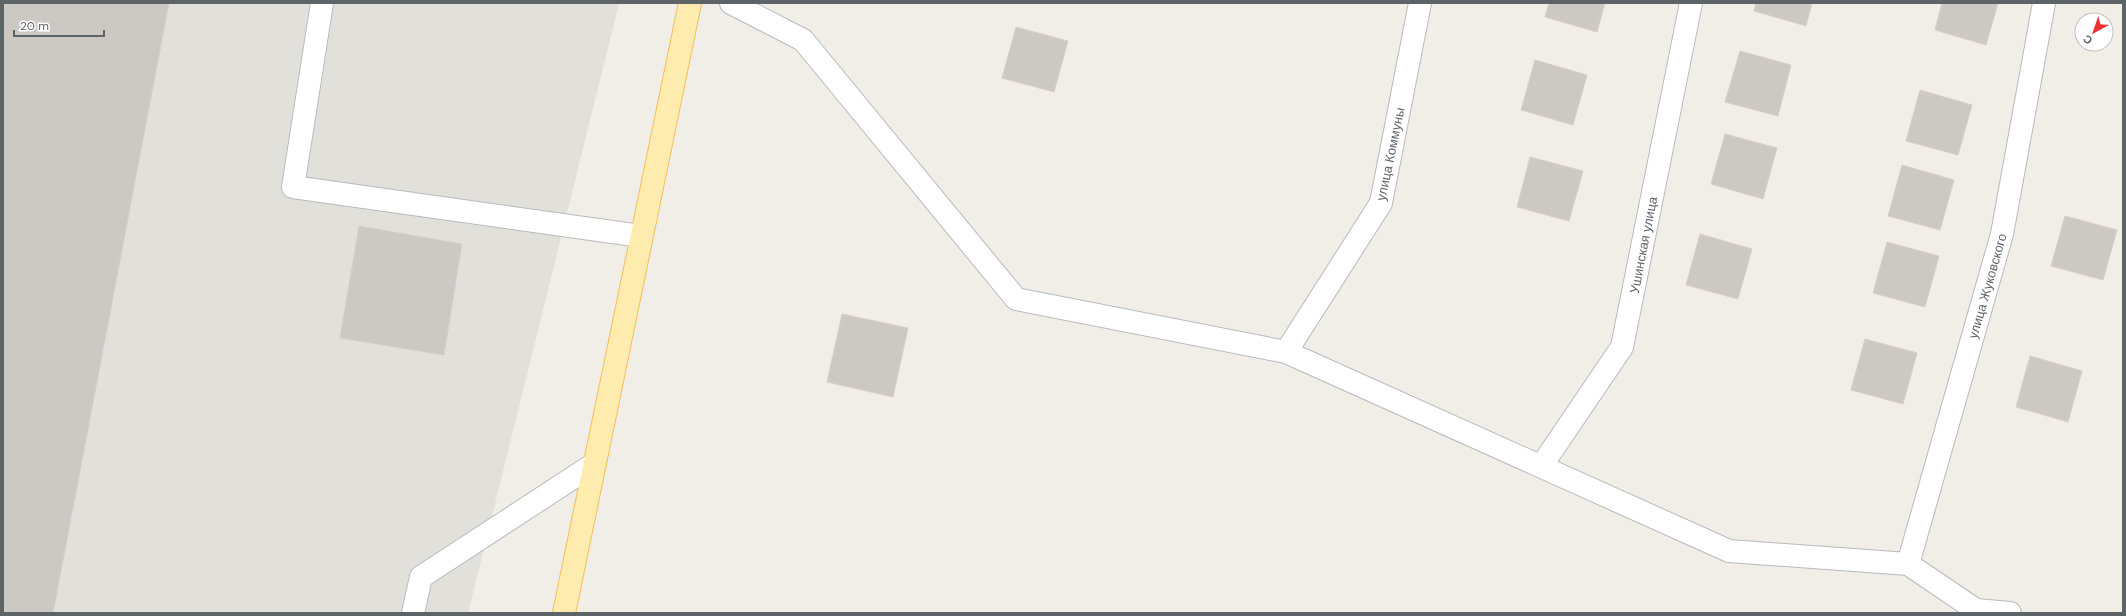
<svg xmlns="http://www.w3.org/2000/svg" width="2126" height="616" viewBox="0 0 2126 616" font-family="'DM Sans',sans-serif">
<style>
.industrial{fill:#e2e0db}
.building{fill:#ccc9c4;stroke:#d6d0c5}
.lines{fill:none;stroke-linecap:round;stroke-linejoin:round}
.minor-casing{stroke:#b7babe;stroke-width:24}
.major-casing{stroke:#f5bf5c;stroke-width:24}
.minor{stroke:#fff;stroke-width:22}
.major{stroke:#ffecae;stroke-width:22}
.labels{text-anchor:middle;stroke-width:3;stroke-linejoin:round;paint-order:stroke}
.street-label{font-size:13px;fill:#5e6368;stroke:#fff}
</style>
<rect width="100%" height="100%" fill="#f1eee7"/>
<polygon class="industrial" points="3,3 619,3 468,613 3,613"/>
<g class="building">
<polygon points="3,3 169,3 53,613 3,613"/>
<polygon points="1549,3 1605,3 1597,32 1545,17"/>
<polygon points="1756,3 1812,3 1806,26 1754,11"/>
<polygon points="1942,3 1998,3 1986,45 1935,30"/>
<polygon points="1016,27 1068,41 1054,92 1002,78"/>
<polygon points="1740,51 1791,65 1778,116 1725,102"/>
<polygon points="1535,60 1587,75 1573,125 1521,110"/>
<polygon points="1920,90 1972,105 1958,155 1906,141"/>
<polygon points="1725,134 1777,148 1763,199 1711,184"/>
<polygon points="1530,157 1583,171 1569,221 1517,207"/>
<polygon points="1902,165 1954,180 1940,230 1888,216"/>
<polygon points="2065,216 2117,230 2103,280 2051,266"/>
<polygon points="359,226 462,244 444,355 340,338"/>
<polygon points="1700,234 1752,249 1738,299 1686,285"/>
<polygon points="1887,242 1939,256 1925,307 1873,293"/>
<polygon points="842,314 908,328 893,397 827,382"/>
<polygon points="1865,339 1917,353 1903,404 1851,390"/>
<polygon points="2030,356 2082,371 2068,422 2016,407"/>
</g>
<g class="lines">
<g class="minor-casing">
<g id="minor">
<polyline points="322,3 293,187 641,236"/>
<polyline points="731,3 803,40 1016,299 1286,352 1729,551 1908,564 1976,610 2010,613"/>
<polyline points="1286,352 1381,203 1420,3"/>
<polyline points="1542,465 1622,347 1691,3"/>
<polyline points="1908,564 2002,234 2044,3"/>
<polyline points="413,613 421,577 594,464"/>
</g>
</g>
<g class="major-casing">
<polyline id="major" points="564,613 690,3"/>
</g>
<use href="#minor" class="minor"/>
<use href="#major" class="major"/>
</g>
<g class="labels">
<g class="street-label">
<text transform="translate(1390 154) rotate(-78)" y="5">улица Коммуны</text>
<text transform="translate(1643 245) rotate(-79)" y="5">Ушинская улица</text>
<text transform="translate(1987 286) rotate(-74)" y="5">улица Жуковского</text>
</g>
</g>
<rect width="2126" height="616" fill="none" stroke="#5e6368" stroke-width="8"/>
<g transform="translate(2094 32) rotate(220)"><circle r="19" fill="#ffffff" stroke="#bfc1c3"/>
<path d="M0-3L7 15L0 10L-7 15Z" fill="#ee3130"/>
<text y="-6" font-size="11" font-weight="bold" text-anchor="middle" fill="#5e6368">С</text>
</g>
<path d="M14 30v6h90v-6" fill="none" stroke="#5e6368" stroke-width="2"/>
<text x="20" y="30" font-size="12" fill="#5e6368" stroke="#ffffff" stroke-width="3" paint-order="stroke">20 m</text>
</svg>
